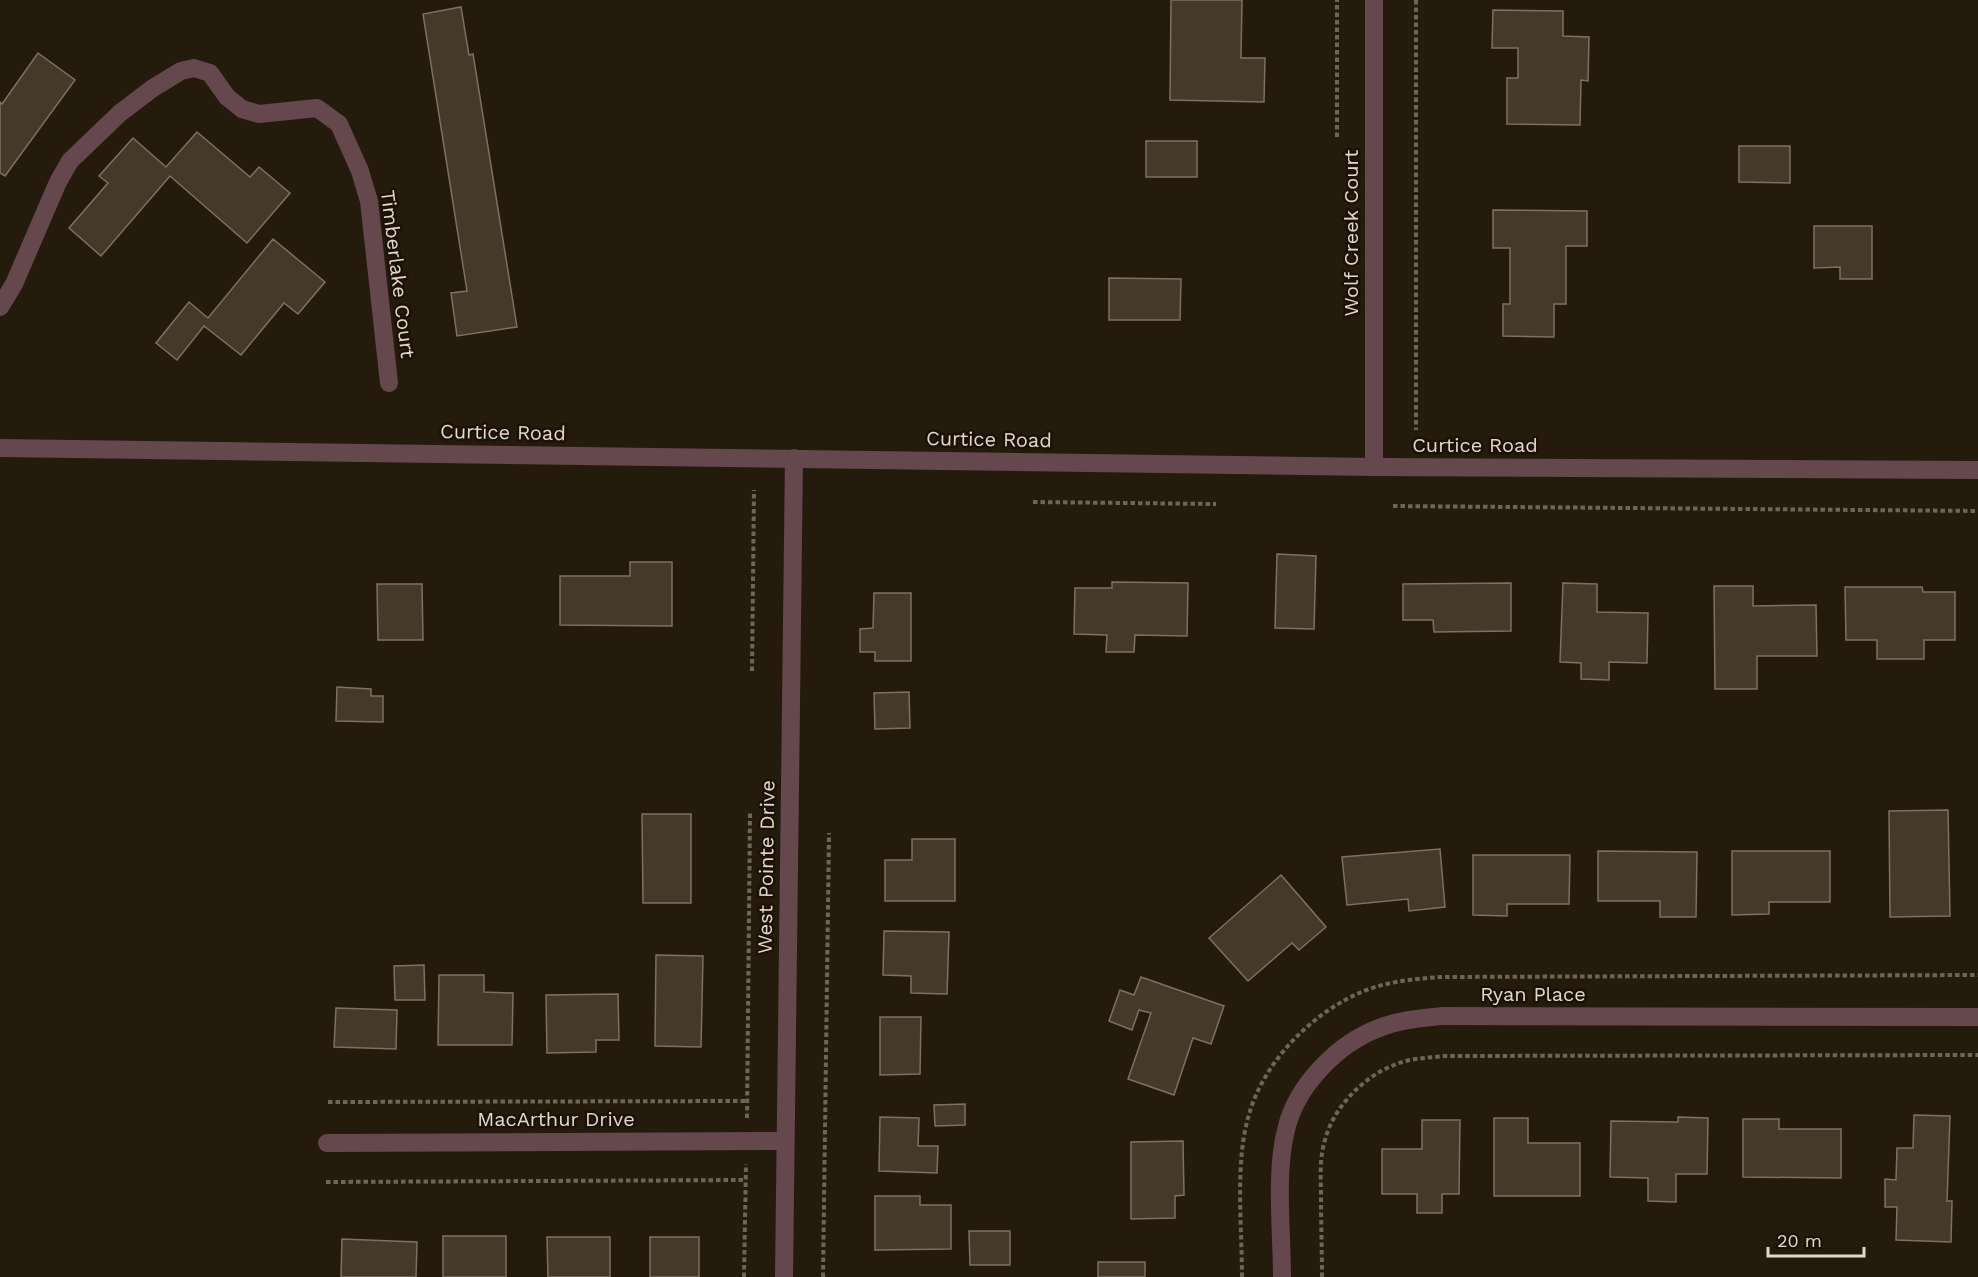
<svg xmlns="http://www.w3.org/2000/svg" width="1978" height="1277" viewBox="0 0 1978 1277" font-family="'Work Sans',sans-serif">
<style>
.building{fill:#453929;stroke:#7f7161;stroke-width:1.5}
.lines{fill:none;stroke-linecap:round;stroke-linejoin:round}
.path{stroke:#6e6558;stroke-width:4;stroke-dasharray:4.5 3;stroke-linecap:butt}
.minor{stroke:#65484d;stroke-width:18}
.labels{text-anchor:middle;stroke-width:5;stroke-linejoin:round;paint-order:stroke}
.street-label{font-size:20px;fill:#e0d9d0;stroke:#1c1104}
</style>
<rect width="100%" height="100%" fill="#251b0c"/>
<g class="building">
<polygon points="1171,0 1242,0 1241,58 1265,58 1264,102 1170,100"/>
<polygon points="461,7 469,55 473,54 517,327 457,336 451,293 467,291 423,14"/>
<polygon points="1493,10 1563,11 1563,36 1589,37 1588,81 1581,80 1580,125 1507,124 1507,78 1518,78 1518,48 1492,48"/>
<polygon points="38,53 75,80 5,176 0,173 0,102 2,104"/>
<polygon points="197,132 250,177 259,167 290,193 247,243 170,176 101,256 69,228 108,183 99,176 133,138 166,167"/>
<rect x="1146" y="141" width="51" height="36"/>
<polygon points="1739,146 1790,146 1790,183 1739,182"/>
<polygon points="1493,210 1587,211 1587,246 1566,246 1566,304 1554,304 1554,337 1503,336 1503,304 1510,304 1510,248 1493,248"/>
<polygon points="1814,226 1872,226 1872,279 1840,279 1840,267 1814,268"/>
<polygon points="273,239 325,282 298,314 284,303 241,355 204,326 177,360 156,343 189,302 208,318"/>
<polygon points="1109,278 1181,279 1180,320 1109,320"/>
<polygon points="1277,554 1316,556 1314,629 1275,628"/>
<polygon points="630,562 672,562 672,626 560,625 560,576 630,576"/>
<polygon points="1112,582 1188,583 1187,636 1135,635 1134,652 1106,652 1107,635 1074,634 1075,588 1112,588"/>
<polygon points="1511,583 1511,631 1434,632 1433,620 1403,620 1403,584"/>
<polygon points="1563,583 1597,584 1597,612 1648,613 1647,663 1609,662 1609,680 1581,679 1581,663 1560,662"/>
<polygon points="377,584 422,584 423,640 378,640"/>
<polygon points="1714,586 1753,586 1753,606 1816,605 1817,656 1757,656 1757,689 1715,689"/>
<polygon points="1845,587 1922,587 1923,592 1955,592 1955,640 1924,640 1924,659 1877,659 1877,640 1846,640"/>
<polygon points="874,593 911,593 911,661 875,661 875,652 860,652 860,629 873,628"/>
<polygon points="337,687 371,689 371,696 383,696 383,722 336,721"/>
<polygon points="909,692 910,728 875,729 874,693"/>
<polygon points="1948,810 1950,916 1890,917 1889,811"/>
<polygon points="642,814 691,814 691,903 643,903"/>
<polygon points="912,839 955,839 955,901 885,901 885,860 912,860"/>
<polygon points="1440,849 1445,907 1409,911 1408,899 1347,905 1342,857"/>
<polygon points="1598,851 1697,852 1696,917 1660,917 1660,901 1598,901"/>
<polygon points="1732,851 1830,851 1830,902 1769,902 1769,914 1732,915"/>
<polygon points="1473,855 1570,855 1569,904 1507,904 1507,916 1473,915"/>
<polygon points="1281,875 1326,927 1299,950 1292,943 1248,981 1209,938"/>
<polygon points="884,931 949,932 947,994 911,993 911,976 883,975"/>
<polygon points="656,955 703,956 701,1047 655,1046"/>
<polygon points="424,965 425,1000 395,1000 394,966"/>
<polygon points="439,975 484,975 484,992 513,993 512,1045 438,1045"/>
<polygon points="1141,977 1224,1006 1211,1044 1193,1038 1174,1095 1128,1079 1151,1013 1139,1010 1132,1030 1109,1021 1120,990 1134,995"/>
<polygon points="618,994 619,1040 596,1040 596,1052 547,1053 546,995"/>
<polygon points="336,1008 397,1010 396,1049 334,1047"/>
<polygon points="880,1017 921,1017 920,1074 880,1075"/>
<polygon points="965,1104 965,1125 935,1126 934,1105"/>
<polygon points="1914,1115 1950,1116 1947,1201 1952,1201 1951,1242 1896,1240 1897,1207 1885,1207 1885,1179 1896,1180 1897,1148 1913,1148"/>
<polygon points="880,1117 919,1118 918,1146 938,1146 937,1173 879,1171"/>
<polygon points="1678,1117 1708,1118 1707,1174 1676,1174 1676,1202 1648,1201 1648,1178 1610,1177 1611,1121 1678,1122"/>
<polygon points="1494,1118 1528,1118 1528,1143 1580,1143 1580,1196 1494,1196"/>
<polygon points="1743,1119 1779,1119 1779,1129 1841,1129 1841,1178 1743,1177"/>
<polygon points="1422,1120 1460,1120 1459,1194 1442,1194 1442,1213 1417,1213 1417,1194 1382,1194 1382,1149 1422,1149"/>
<polygon points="1183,1141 1184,1195 1175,1196 1175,1218 1131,1219 1131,1142"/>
<polygon points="875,1196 920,1196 920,1205 951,1205 951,1249 875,1250"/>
<polygon points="969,1231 1010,1231 1010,1265 970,1265"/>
<rect x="443" y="1236" width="63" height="41"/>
<polygon points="547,1237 610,1237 610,1277 548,1277"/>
<rect x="650" y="1237" width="49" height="40"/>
<polygon points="342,1239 417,1242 416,1277 341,1277"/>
<rect x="1098" y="1262" width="47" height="15"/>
</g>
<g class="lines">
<g class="path">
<polyline points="1416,0 1416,430"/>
<polyline points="1337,137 1337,0"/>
<polyline points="1033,502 1216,504"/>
<polyline points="1393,506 1978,511"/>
<polyline points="752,671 754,490"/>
<polyline points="328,1102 747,1101"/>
<polyline points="747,1118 750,813"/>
<polyline points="326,1182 746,1180"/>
<polyline points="744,1277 746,1164"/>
<polyline points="823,1277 829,833"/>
<path d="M1242 1277C1242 1228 1235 1164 1248 1118 1262 1063 1312 1012 1364 991 1389 981 1415 979 1440 977L1978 975"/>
<path d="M1322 1277C1322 1251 1321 1225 1321 1199 1321 1179 1319 1159 1325 1140 1333 1108 1363 1077 1394 1065 1410 1058 1427 1058 1444 1056L1978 1055"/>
</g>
<g class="minor">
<polyline points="0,307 14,284 58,182 70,161 120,113 153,88 181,71 194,68 210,73 227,97 242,109 259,114 317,108 339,124 360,171 369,201 389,383"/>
<polyline points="0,448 1374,467 1978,470"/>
<polyline points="1374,467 1374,0"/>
<polyline points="327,1143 785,1141"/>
<polyline points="784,1277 794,458"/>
<path d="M1282 1277C1282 1233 1275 1172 1286 1130 1296 1086 1337 1044 1379 1028 1399 1020 1421 1018 1442 1016L1978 1017"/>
</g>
</g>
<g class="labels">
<g class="street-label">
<text transform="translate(1351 233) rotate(-90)" y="7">Wolf Creek Court</text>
<text transform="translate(398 274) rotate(83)" y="7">Timberlake Court</text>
<text transform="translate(503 432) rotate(1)" y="7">Curtice Road</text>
<text transform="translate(989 439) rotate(1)" y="7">Curtice Road</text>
<text x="1475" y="452">Curtice Road</text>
<text transform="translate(766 867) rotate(-89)" y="7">West Pointe Drive</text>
<text x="1533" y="1001">Ryan Place</text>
<text x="556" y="1126">MacArthur Drive</text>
</g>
</g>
<path d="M1768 1247v9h96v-9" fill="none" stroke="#e0d9d0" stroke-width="3"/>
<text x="1777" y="1247" font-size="18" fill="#e0d9d0" stroke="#1c1104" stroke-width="4.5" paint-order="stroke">20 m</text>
</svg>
